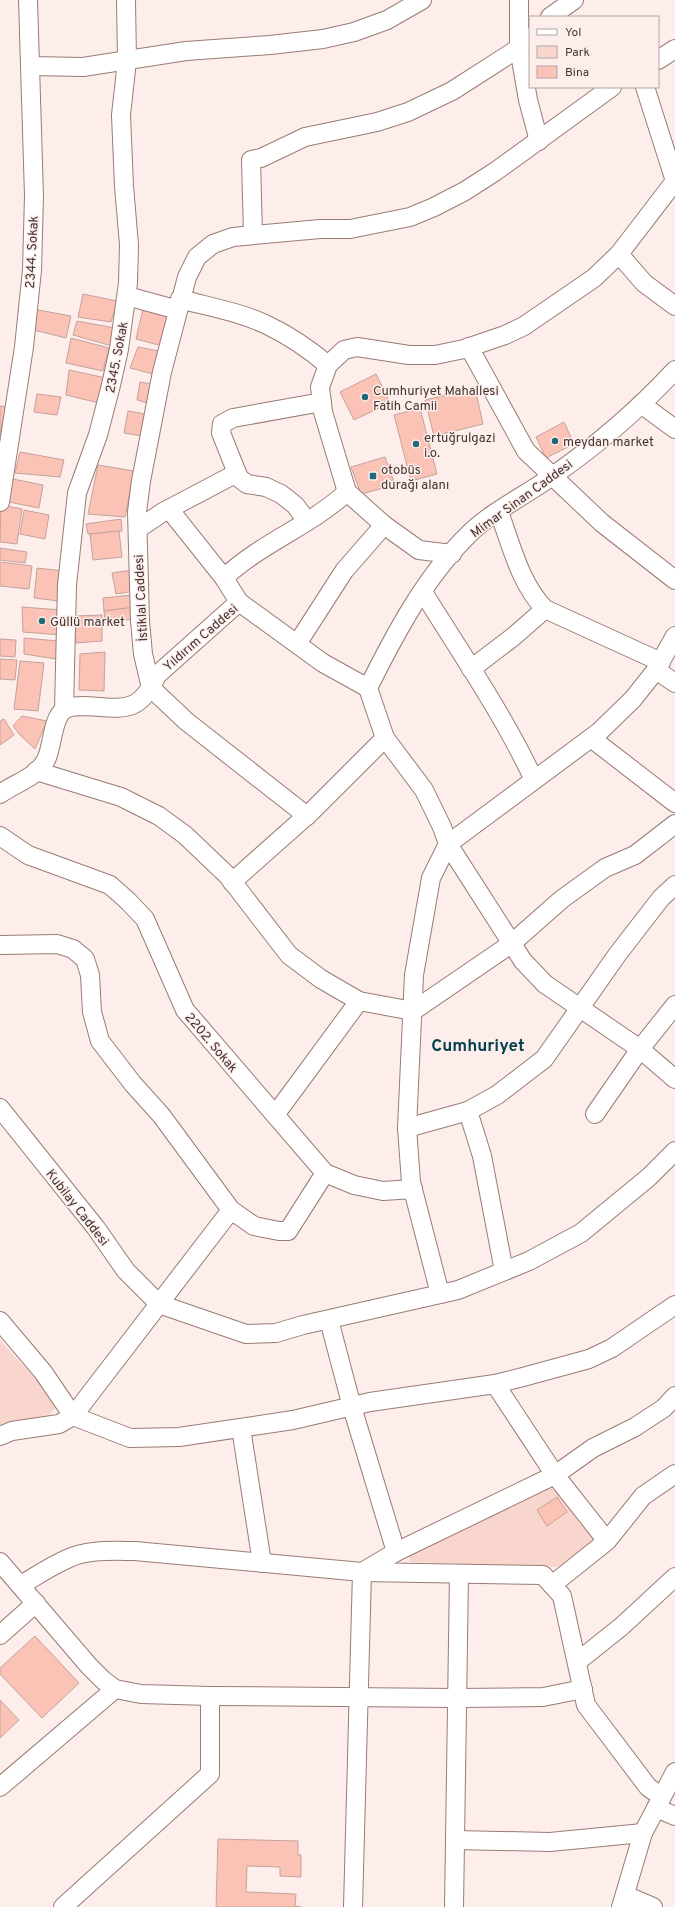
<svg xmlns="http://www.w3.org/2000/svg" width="675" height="1907" viewBox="0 0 675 1907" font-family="Overpass,sans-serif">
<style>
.green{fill:#f8d6ce}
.building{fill:#fbc2b6;stroke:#c4a29b}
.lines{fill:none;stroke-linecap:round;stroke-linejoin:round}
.minor-casing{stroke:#9a7b74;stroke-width:20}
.minor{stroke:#fff;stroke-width:18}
.poi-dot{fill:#206876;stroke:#fdeeeb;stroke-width:1.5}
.labels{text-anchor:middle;stroke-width:3;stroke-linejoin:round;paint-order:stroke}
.street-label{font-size:13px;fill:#423431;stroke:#fdeeeb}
.poi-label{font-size:13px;fill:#423431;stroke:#fdeeeb;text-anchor:start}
.district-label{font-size:17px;font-weight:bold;fill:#04434e;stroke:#fdeeeb}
</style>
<rect width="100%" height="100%" fill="#fdeeeb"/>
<g class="green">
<polygon points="0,1340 40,1384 56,1407 47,1417 0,1426"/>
<polygon points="547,1488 561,1492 595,1536 594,1542 558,1567 409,1562 409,1551"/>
</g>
<g class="building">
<polygon points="83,294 117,301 111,322 78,317"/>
<polygon points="33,309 71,316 66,338 30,329"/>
<polygon points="143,309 171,316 162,346 136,339"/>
<polygon points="77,321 115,328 112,346 73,335"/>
<polygon points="71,338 109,348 103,371 66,363"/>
<polygon points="138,347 159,351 153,374 130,368"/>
<polygon points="69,370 106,378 99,403 66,395"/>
<polygon points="376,374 390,403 354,420 340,392"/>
<polygon points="140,382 153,384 148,403 137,400"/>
<polygon points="475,388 483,424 434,436 425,400"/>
<polygon points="37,394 61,397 57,415 34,412"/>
<polygon points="0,406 6,407 0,435"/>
<polygon points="420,408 437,474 411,481 394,415"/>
<polygon points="128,411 146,414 142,436 124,433"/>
<polygon points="564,422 574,444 546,458 536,437"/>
<polygon points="20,452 64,460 60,477 15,473"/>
<polygon points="385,457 395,485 361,494 351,467"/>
<polygon points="98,465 134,471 125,517 88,514"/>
<polygon points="8,478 43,485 39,508 4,501"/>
<polygon points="1,505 22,509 17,544 0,542"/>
<polygon points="24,510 49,515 45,539 20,534"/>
<polygon points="121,519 122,531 88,534 86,524"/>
<polygon points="119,531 122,557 93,560 90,534"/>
<polygon points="0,548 27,552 25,563 0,560"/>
<polygon points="0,562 32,566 29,589 0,586"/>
<polygon points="37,568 63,571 59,601 34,598"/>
<polygon points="132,570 135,591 116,594 112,573"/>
<polygon points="132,595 133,608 104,611 103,598"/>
<polygon points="22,607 62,610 61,635 23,632"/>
<polygon points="135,607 135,619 105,622 104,611"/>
<polygon points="102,615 102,641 76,643 74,616"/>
<polygon points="24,638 58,641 56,659 24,654"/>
<polygon points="0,639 16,640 15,657 0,656"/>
<polygon points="105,652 104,691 79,690 80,654"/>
<polygon points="0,659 17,660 15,680 0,679"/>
<polygon points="20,661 44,663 38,711 14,709"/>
<polygon points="22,716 47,721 35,749 20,735 13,726"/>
<polygon points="4,719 14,735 0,745 0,721"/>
<polygon points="557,1497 567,1512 547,1526 537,1510"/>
<polygon points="35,1636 79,1683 42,1718 0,1674 0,1668"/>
<polygon points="0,1700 19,1720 0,1738"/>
<polygon points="218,1839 298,1841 298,1855 301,1855 301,1877 280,1876 280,1867 247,1866 246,1892 296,1894 295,1906 301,1907 216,1907"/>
</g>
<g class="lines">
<g class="minor-casing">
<g id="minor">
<polyline points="519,0 519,48 528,100 539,141"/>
<polyline points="550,17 574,0"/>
<polyline points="658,60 675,49"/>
<polyline points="31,66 83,67 186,51 270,45 323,39 354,32 387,20 422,0"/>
<polyline points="645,87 675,181"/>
<polyline points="253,235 251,160 261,158 305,137 377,122 408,112 452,91 519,48 530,37"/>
<polyline points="619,254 644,283 675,306"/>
<polyline points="127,296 178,310"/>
<path d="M180 299C209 307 241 312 269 326 290 336 310 350 328 365"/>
<polyline points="469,347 526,451 602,523 675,580"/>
<polyline points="641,404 675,429"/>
<polyline points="0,502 24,347 32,270 34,196 28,0"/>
<polyline points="169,509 224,578 239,602 323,663 368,688"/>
<path d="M499 512C511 544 520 584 545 609L661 662"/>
<polyline points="307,521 295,505 281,494 266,487 247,484 239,478 221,433 222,424 233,418 322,402"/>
<polyline points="138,529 163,512 237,473"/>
<polyline points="452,554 419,550 384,525 347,492 323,412 320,387 328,365 344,350 357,347 409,355 435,355 464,349 505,335 524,326 594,278 619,254 675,181"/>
<path d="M224 578C261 543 310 526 347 492"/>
<path d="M423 592C461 653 503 714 534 780"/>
<polyline points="297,644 344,571 384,525"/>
<polyline points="471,669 513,637 545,609"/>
<polyline points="656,670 675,683"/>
<polyline points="368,688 385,738 424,790 442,827 448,844 523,961 545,984 640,1049 675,1079"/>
<path d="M368 688C395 634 425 577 469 534 491 512 526 495 551 477 596 446 638 410 675 370"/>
<polyline points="64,709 67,585 77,493 98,435 111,385 119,349 128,283 129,245 124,186 121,115 127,61 126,0"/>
<polyline points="591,738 675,803"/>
<polyline points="36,771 121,797 159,816 185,835 228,876 289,955 321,979 359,1001 413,1011 511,944 562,899 605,868 635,855 675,824"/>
<path d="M0 794C15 783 36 778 46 760 53 746 52 718 64 710 69 706 78 706 85 706 123 708 139 715 157 675L239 602"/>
<polyline points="307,816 186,721 151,688 143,654 140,621 137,512 141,481 162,372 187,277 197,257 213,244 233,237 320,229 350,229 410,217 434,207 465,191 496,171 612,87"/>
<polyline points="0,836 28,855 110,885 128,901 145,919 185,1010 325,1173 354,1185 383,1191 413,1189"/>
<polyline points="232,882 312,811 385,738"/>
<polyline points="0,945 57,944 73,949 85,959 90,975 92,1012 100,1041 133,1084 161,1115 231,1210 254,1226 279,1231 288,1231 325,1173"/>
<polyline points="0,1108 96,1228 126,1271 159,1304 246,1334 276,1333 303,1325 458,1290 529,1261 581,1233 649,1177 675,1151"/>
<polyline points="468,1111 482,1156 504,1271"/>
<polyline points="595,1114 640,1049 675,1005"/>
<polyline points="275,1115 359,1001"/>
<polyline points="407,1128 468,1111 497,1095 544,1059 617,955 661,898 675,885"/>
<polyline points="440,1294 411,1182 407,1128 414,975 431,878 448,844 599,732 633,699 656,670 675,636"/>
<polyline points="329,1320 352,1407 396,1552"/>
<polyline points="0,1321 43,1372 73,1416 130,1438 179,1437 293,1420 370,1402 495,1384 523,1377 589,1359 612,1348 675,1305"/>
<polyline points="495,1384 555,1475 607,1541"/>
<polyline points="241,1428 262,1563"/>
<polyline points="0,1436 12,1431 59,1424 73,1416 231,1210"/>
<polyline points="0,1562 89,1666 103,1680 115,1689 141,1694 210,1696 457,1698 543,1697 583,1689"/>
<polyline points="362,1572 396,1552 555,1475 593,1448 635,1427 664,1408 675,1396"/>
<path d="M21 1585C36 1576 51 1566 67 1559 87 1549 113 1551 135 1551L362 1572 543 1575 562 1596 586 1705 648 1787 662 1797"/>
<polyline points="552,1585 607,1541 643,1496 675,1474"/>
<polyline points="0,1635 36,1603"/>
<polyline points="577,1662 622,1626 675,1577"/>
<polyline points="0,1787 115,1689"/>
<polyline points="656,1808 675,1816"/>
<polyline points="455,1840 550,1842 643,1833"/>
<polyline points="625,1895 653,1907"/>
<polyline points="63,1907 210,1774 210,1696"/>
<polyline points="353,1907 362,1572"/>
<polyline points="454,1907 459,1574"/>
<polyline points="621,1907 643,1833 675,1772"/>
</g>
</g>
<use href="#minor" class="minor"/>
</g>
<g class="poi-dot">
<circle cx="365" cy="397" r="4"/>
<circle cx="555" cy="441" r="4"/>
<circle cx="416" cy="444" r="4"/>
<rect x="369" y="472" width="8" height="8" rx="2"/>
<circle cx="42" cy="621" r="4"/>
</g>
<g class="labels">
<g class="street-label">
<text transform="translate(31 252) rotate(-87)" y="5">2344. Sokak</text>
<text transform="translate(116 357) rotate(-79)" y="5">2345. Sokak</text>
<text transform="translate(521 498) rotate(-36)" y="5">Mimar Sinan Caddesi</text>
<text transform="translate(140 598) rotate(-93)" y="5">İstiklal Caddesi</text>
<text transform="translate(200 637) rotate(-41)" y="5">Yıldırım Caddesi</text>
<text transform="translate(212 1042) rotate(50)" y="5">2202. Sokak</text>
<text transform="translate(78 1207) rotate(52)" y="5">Kubilay Caddesi</text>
</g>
<g class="poi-label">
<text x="373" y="395">Cumhuriyet Mahallesi<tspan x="373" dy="15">Fatih Camii</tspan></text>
<text x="424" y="442">ertuğrulgazi<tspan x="424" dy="15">i.o.</tspan></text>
<text x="563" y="446">meydan market</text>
<text x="381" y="474">otobüs<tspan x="381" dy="15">durağı alanı</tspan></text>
<text x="50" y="626">Güllü market</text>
</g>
<g class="district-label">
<text x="478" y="1051">Cumhuriyet</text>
</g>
</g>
<rect x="529" y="16" width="130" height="72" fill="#fdeeeb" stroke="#b2a4a1"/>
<rect x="537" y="29" width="20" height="6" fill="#ffffff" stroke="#b2a4a1"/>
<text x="565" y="36" font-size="12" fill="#423431">Yol</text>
<rect x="537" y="46" width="20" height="12" fill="#f8d6ce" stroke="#b2a4a1"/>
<text x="565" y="56" font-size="12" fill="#423431">Park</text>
<rect x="537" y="66" width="20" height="12" fill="#fbc2b6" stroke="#b2a4a1"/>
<text x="565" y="76" font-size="12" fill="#423431">Bina</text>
</svg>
